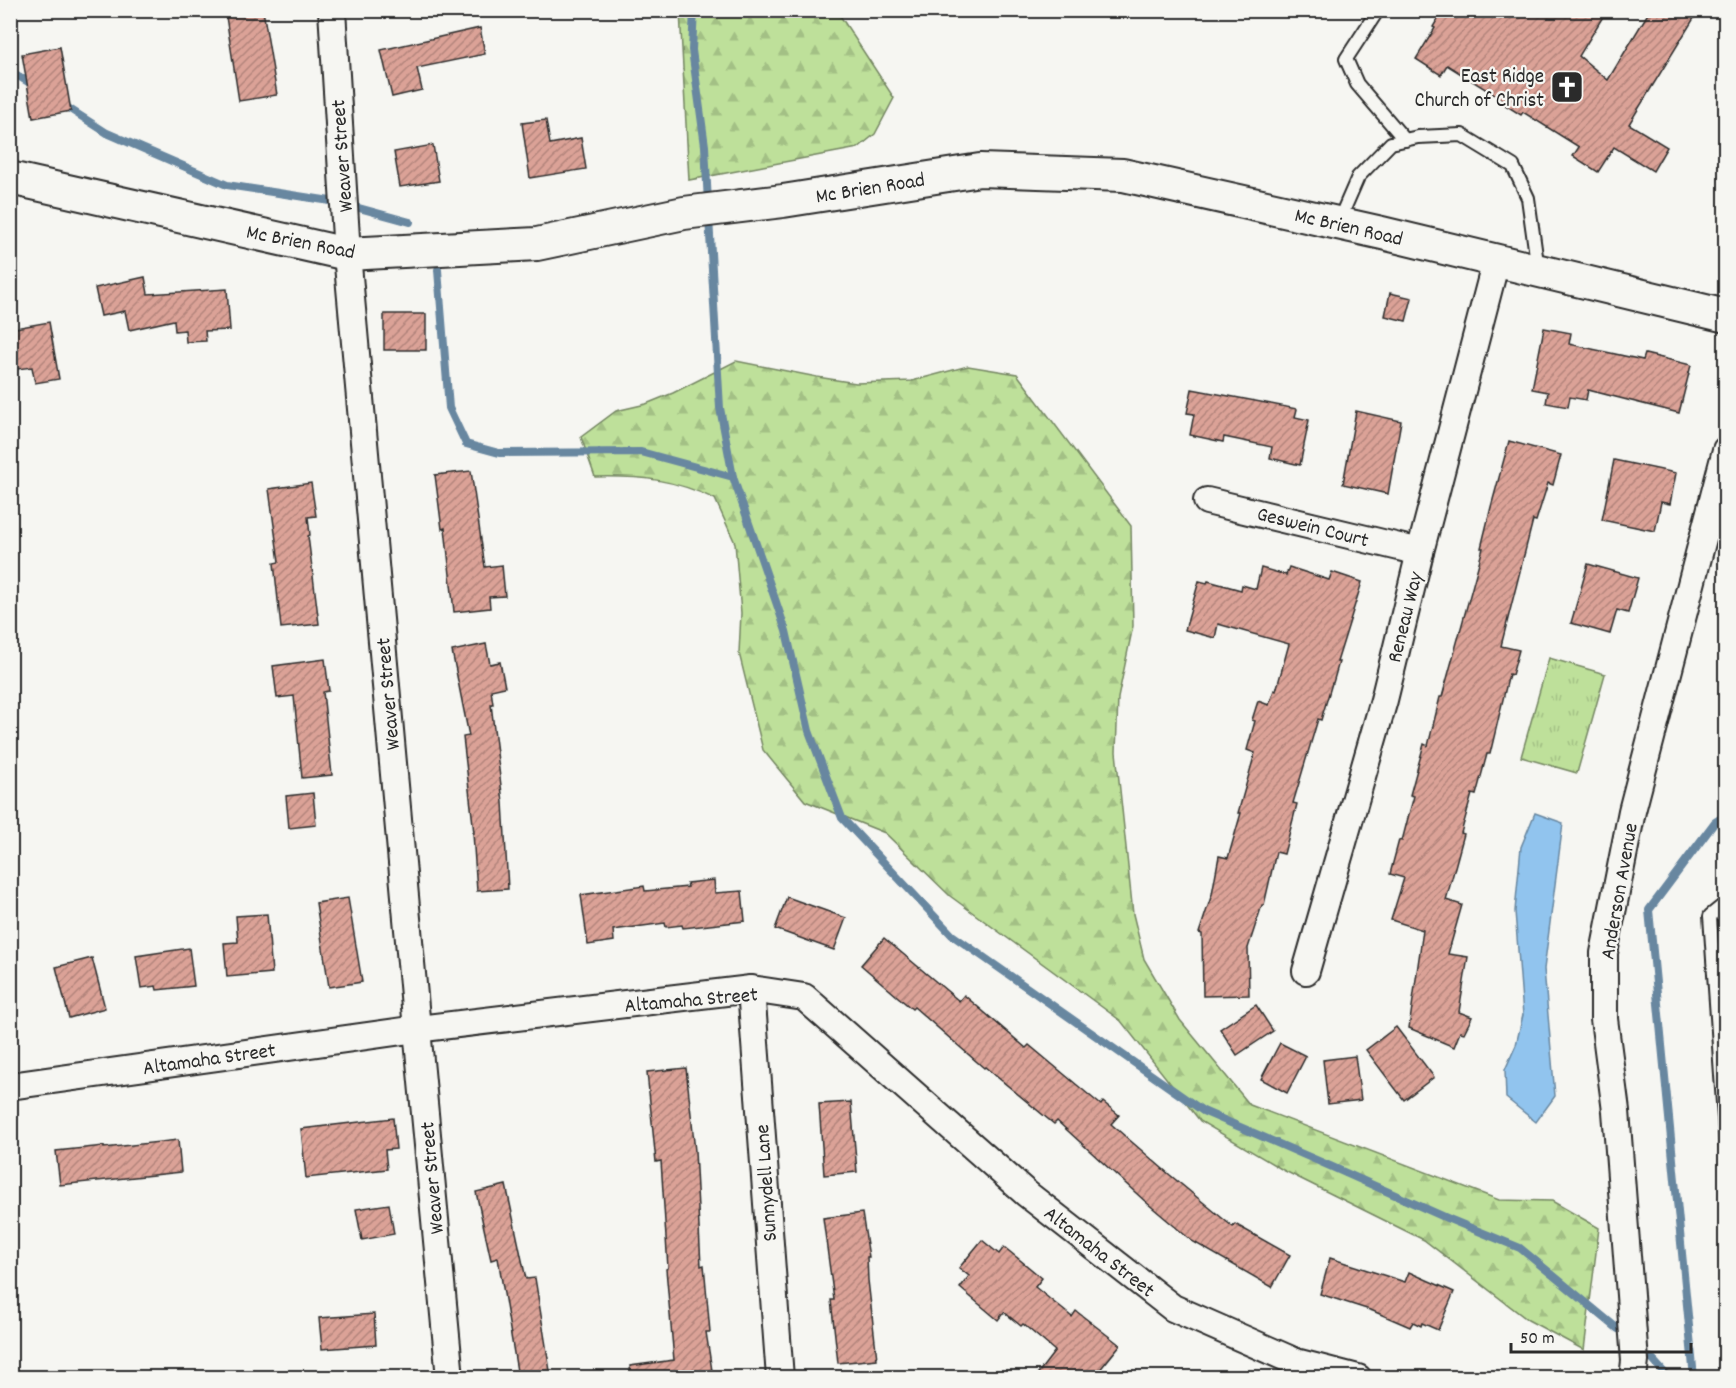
<svg xmlns="http://www.w3.org/2000/svg" width="1736" height="1388" viewBox="0 0 1736 1388" font-family="Dekko,sans-serif">
<style>
.forest{fill:url(#forest-firs);stroke:#748662;stroke-width:1.5}
.park{fill:url(#park-tufts);stroke:#748662;stroke-width:1.5}
.water{fill:#91c4ee;stroke:#6887a0;stroke-width:1.5}
.lines{fill:none;stroke-linecap:round;stroke-linejoin:round}
.stream{stroke:#6887a0;stroke-width:8}
.building{fill:url(#building-hatch);stroke:#2b2b2b;stroke-width:1.5}
.service-casing{stroke:#2b2b2b;stroke-width:16}
.minor-casing{stroke:#2b2b2b;stroke-width:30}
.tertiary-casing{stroke:#2b2b2b;stroke-width:36}
.service{stroke:#f6f6f2;stroke-width:12}
.minor{stroke:#f6f6f2;stroke-width:26}
.tertiary{stroke:#f6f6f2;stroke-width:32}
.labels{text-anchor:middle;stroke-width:4.5;stroke-linejoin:round;paint-order:stroke}
.poi-label{font-size:21px;fill:#2b2b2b;stroke:#f6f6f2;text-anchor:end}
.street-label{font-size:21px;fill:#2b2b2b;stroke:#f6f6f2}
</style>
<defs>
<pattern id="forest-firs" width="22" height="20" patternUnits="userSpaceOnUse" patternTransform="scale(1.5)"><rect width="22" height="20" fill="#bee09a"/><path d="M5 1l3.5 6h-7zM16 11l3.5 6h-7z" fill="#a3c085"/></pattern>
<pattern id="park-tufts" width="24" height="20" patternUnits="userSpaceOnUse" patternTransform="scale(1.5)"><rect width="24" height="20" fill="#bee09a"/><path d="M3 7l-1-3M5 7V3M7 7l1-3M15 17l-1-3M17 17v-4M19 17l1-3" fill="none" stroke="#a3c085"/></pattern>
<pattern id="building-hatch" width="6" height="6" patternUnits="userSpaceOnUse" patternTransform="scale(1.5)"><rect width="6" height="6" fill="#dba297"/><path d="M-1 1l2-2M0 6l6-6M5 7l2-2" fill="none" stroke="#b2847b"/></pattern>
</defs>
<rect width="100%" height="100%" fill="#f6f6f2"/>
<filter id="ink" filterUnits="userSpaceOnUse"><feTurbulence type="fractalNoise" baseFrequency=".0167" numOctaves="2"/><feDisplacementMap in="SourceGraphic" scale="12" xChannelSelector="R" yChannelSelector="G"/><feConvolveMatrix kernelMatrix="1 2 1 2 8 2 1 2 1" color-interpolation-filters="sRGB"/></filter>
<g filter="url(#ink)">
<g class="forest">
<polygon points="680,11 837,11 894,98 875,134 858,148 689,180"/>
<path d="M736 361 817 377 856 383 912 381 968 366 1017 374 1131 526 1133 626 1118 698 1116 752 1133 914 1144 959 1180 1020 1250 1105 1499 1200 1552 1201 1599 1228 1584 1350 1528 1320 1424 1240 1283 1170 1200 1121 1121 1021 950 896 885 833 805 801 763 750 739 653 741 613 735 543 715 499C673 479 642 476 595 477L581 437 616 411 646 404 673 393Z"/>
</g>
<polygon class="park" points="1549,658 1605,674 1577,773 1521,757"/>
<polygon class="water" points="1535,813 1563,823 1544,969 1555,1096 1536,1122 1506,1098 1505,1070 1516,1045 1523,1015 1515,911 1521,847"/>
<g class="lines">
<g class="stream">
<polyline points="694,10 692,50 705,146 708,203"/>
<polyline points="10,71 35,86"/>
<polyline points="62,104 107,133 227,185 337,202 410,222"/>
<polyline points="709,218 720,408 733,477 786,631 809,731 842,818 952,935 1203,1111 1330,1166 1449,1219 1520,1248 1618,1329"/>
<polyline points="438,270 449,408 466,444 499,453 641,452 733,477"/>
<polyline points="1651,1358 1669,1378"/>
<polyline points="1694,1378 1649,910 1715,822 1726,815"/>
</g>
</g>
<g class="building">
<polygon points="225,10 263,10 277,95 239,101"/>
<polygon points="1443,10 1607,10 1579,56 1608,80 1650,10 1699,10 1629,124 1667,147 1653,171 1614,147 1598,172 1573,156 1579,147 1523,112 1521,115 1502,103 1503,100 1447,65 1441,75 1416,59 1435,28 1433,27"/>
<polygon points="480,28 485,54 417,68 422,90 392,97 381,50"/>
<polygon points="60,47 71,111 33,118 22,54"/>
<polygon points="546,120 550,144 581,138 586,169 530,178 522,123"/>
<polygon points="433,145 439,181 400,187 394,152"/>
<polygon points="145,277 148,294 227,289 230,330 205,331 206,341 186,342 185,330 175,331 174,320 129,330 125,311 101,316 95,288"/>
<polygon points="1390,293 1412,298 1406,321 1385,316"/>
<rect x="384" y="314" width="42" height="36"/>
<polygon points="49,322 59,379 35,383 32,367 10,370 10,329"/>
<polygon points="1544,328 1571,333 1569,344 1643,360 1645,354 1691,365 1679,413 1588,390 1586,400 1570,397 1568,407 1546,403 1548,392 1532,389"/>
<polygon points="1192,389 1297,409 1295,417 1309,420 1300,465 1270,458 1272,447 1224,437 1223,442 1190,435 1194,414 1187,413"/>
<polygon points="1356,411 1401,421 1388,494 1343,484"/>
<polygon points="1509,441 1561,455 1553,485 1548,483 1536,521 1533,520 1501,646 1519,650 1512,675 1509,674 1490,754 1487,754 1476,795 1472,794 1461,833 1464,834 1446,900 1462,905 1448,954 1468,957 1459,1012 1472,1017 1464,1033 1460,1032 1454,1047 1409,1028 1423,930 1391,920 1404,878 1390,874 1399,840 1402,841 1409,814 1414,796 1410,795 1424,744 1428,746 1440,697 1442,697 1483,548 1481,548 1491,507"/>
<polygon points="1614,460 1676,473 1670,504 1661,502 1655,531 1602,520"/>
<polygon points="471,471 485,567 502,565 505,596 489,597 490,608 454,612 445,528 442,529 435,475"/>
<polygon points="311,483 316,516 308,517 310,535 308,536 319,624 281,628 274,563 279,562 269,489"/>
<polygon points="1588,564 1638,578 1628,613 1617,610 1610,634 1571,623"/>
<polygon points="1289,567 1329,580 1332,572 1362,582 1337,662 1339,662 1333,683 1332,683 1321,720 1318,719 1293,803 1297,804 1284,854 1276,852 1264,905 1262,905 1248,948 1249,995 1203,996 1202,934 1199,933 1212,894 1219,856 1228,858 1241,813 1238,813 1255,753 1247,750 1255,721 1252,720 1258,701 1269,705 1274,690 1276,691 1289,644 1218,624 1215,638 1185,630 1199,581 1207,583 1208,581 1241,590 1242,585 1256,589 1261,568 1286,575"/>
<polygon points="486,644 490,664 500,662 505,687 491,690 493,704 491,704 503,802 508,889 477,891 473,833 474,833 463,737 469,736 452,651"/>
<polygon points="325,659 329,691 323,692 332,775 302,778 294,696 277,698 273,666"/>
<polygon points="313,793 316,825 289,828 286,796"/>
<polygon points="714,880 715,893 742,891 745,921 683,928 682,925 666,927 665,923 613,930 614,941 588,945 581,895 644,886 645,891 688,887 687,883"/>
<polygon points="787,897 846,918 834,950 775,929"/>
<polygon points="348,898 362,982 329,987 316,903"/>
<polygon points="267,914 272,973 227,977 224,943 238,942 236,916"/>
<polygon points="884,938 959,1001 964,995 1026,1048 1029,1045 1101,1105 1103,1102 1119,1115 1111,1124 1170,1175 1233,1227 1235,1224 1290,1255 1272,1287 1192,1241 1147,1203 1057,1121 1054,1124 985,1067 984,1068 914,1007 912,1009 861,965"/>
<polygon points="189,948 194,986 157,990 156,986 141,988 136,956"/>
<polygon points="92,958 105,1008 69,1018 56,967"/>
<polygon points="1256,1005 1273,1031 1237,1055 1220,1029"/>
<polygon points="1396,1027 1434,1077 1404,1100 1366,1050"/>
<polygon points="1280,1043 1306,1056 1287,1093 1261,1079"/>
<polygon points="1355,1056 1361,1100 1328,1104 1323,1060"/>
<polygon points="686,1068 695,1151 701,1266 704,1265 710,1332 706,1332 713,1377 631,1377 630,1366 674,1360 666,1269 668,1268 661,1161 656,1162 647,1072"/>
<polygon points="851,1102 857,1172 824,1175 819,1104"/>
<polygon points="393,1118 396,1149 385,1150 387,1169 306,1178 301,1129"/>
<polygon points="178,1140 181,1172 60,1185 56,1151 104,1146 104,1148"/>
<polygon points="506,1185 526,1279 535,1278 551,1377 518,1377 498,1258 491,1260 476,1192"/>
<polygon points="389,1204 394,1234 362,1240 356,1209"/>
<polygon points="862,1213 869,1257 867,1257 868,1280 877,1359 838,1363 831,1300 834,1300 823,1218"/>
<polygon points="982,1240 999,1254 1004,1247 1042,1278 1035,1287 1072,1317 1076,1311 1120,1345 1094,1377 1035,1377 1055,1351 1023,1324 1021,1326 1004,1312 998,1320 960,1288 969,1276 959,1268"/>
<polygon points="1330,1258 1405,1282 1409,1272 1454,1292 1438,1330 1422,1323 1421,1326 1413,1322 1410,1327 1373,1311 1320,1294"/>
<polygon points="374,1314 376,1345 322,1349 319,1318"/>
</g>
<g class="lines">
<g class="service-casing">
<g id="service">
<polyline points="1378,10 1346,59 1357,84 1405,140"/>
<polyline points="1338,223 1358,177 1391,143 1418,137 1462,135 1513,166 1528,198 1538,270"/>
<polyline points="1726,903 1710,916 1726,1147"/>
</g>
</g>
<g class="minor-casing">
<g id="minor">
<polyline points="332,10 347,254 417,1029 450,1378"/>
<polyline points="1207,501 1420,552"/>
<polyline points="1306,971 1384,700 1420,552 1496,261"/>
<polyline points="751,989 780,1378"/>
<polyline points="10,1086 417,1029 751,989 804,997 1027,1194 1173,1308 1296,1362 1358,1378"/>
<polyline points="1633,1378 1635,1361 1616,1111 1604,1019 1604,953 1632,811 1726,450"/>
</g>
</g>
<g class="tertiary-casing">
<polyline id="tertiary" points="10,178 347,254 537,244 684,213 783,201 980,170 1123,175 1382,233 1726,316"/>
</g>
<use href="#service" class="service"/>
<use href="#minor" class="minor"/>
<use href="#tertiary" class="tertiary"/>
</g>
</g>
<defs>
<g id="church-square" transform="scale(1.725)"><rect x="-9" y="-9" width="18" height="18" rx="4" fill="#2b2b2b" stroke="#f6f6f2"/><path d="M-1.2-6h2.4v3.5h3.3v2.4h-3.3V6h-2.4V-.1h-3.3v-2.4h3.3Z" fill="#fff"/></g>
</defs>
<g fill-rule="evenodd">
<use href="#church-square" x="1567" y="87"/>
</g>
<g class="labels">
<g class="poi-label">
<text x="1544" y="82">East Ridge<tspan x="1544" dy="24">Church of Christ</tspan></text>
</g>
<g class="street-label">
<text transform="translate(341 156) rotate(-94)" y="7">Weaver Street</text>
<text transform="translate(870 187) rotate(-9)" y="7">Mc Brien Road</text>
<text transform="translate(1349 226) rotate(13)" y="7">Mc Brien Road</text>
<text transform="translate(301 241) rotate(11)" y="7">Mc Brien Road</text>
<text transform="translate(1313 526) rotate(14)" y="7">Geswein Court</text>
<text transform="translate(1404 617) rotate(-76)" y="7">Reneau Way</text>
<text transform="translate(387 694) rotate(-95)" y="7">Weaver Street</text>
<text transform="translate(1618 891) rotate(-80)" y="7">Anderson Avenue</text>
<text transform="translate(691 999) rotate(-5)" y="7">Altamaha Street</text>
<text transform="translate(209 1058) rotate(-8)" y="7">Altamaha Street</text>
<text transform="translate(431 1178) rotate(-95)" y="7">Weaver Street</text>
<text transform="translate(765 1183) rotate(-94)" y="7">Sunnydell Lane</text>
<text transform="translate(1100 1251) rotate(38)" y="7">Altamaha Street</text>
</g>
</g>
<rect width="1736" height="1388" fill="none" stroke="#f6f6f2" stroke-width="36"/>
<rect x="18" y="18" width="1700" height="1352" fill="none" stroke="#2b2b2b" stroke-width="2" filter="url(#ink)"/>
<path d="M1511 1343v9h180v-9" fill="none" stroke="#2b2b2b" stroke-width="3"/>
<text x="1520" y="1343" font-size="18" fill="#2b2b2b" stroke="#f6f6f2" stroke-width="4.5" paint-order="stroke">50 m</text>
</svg>
